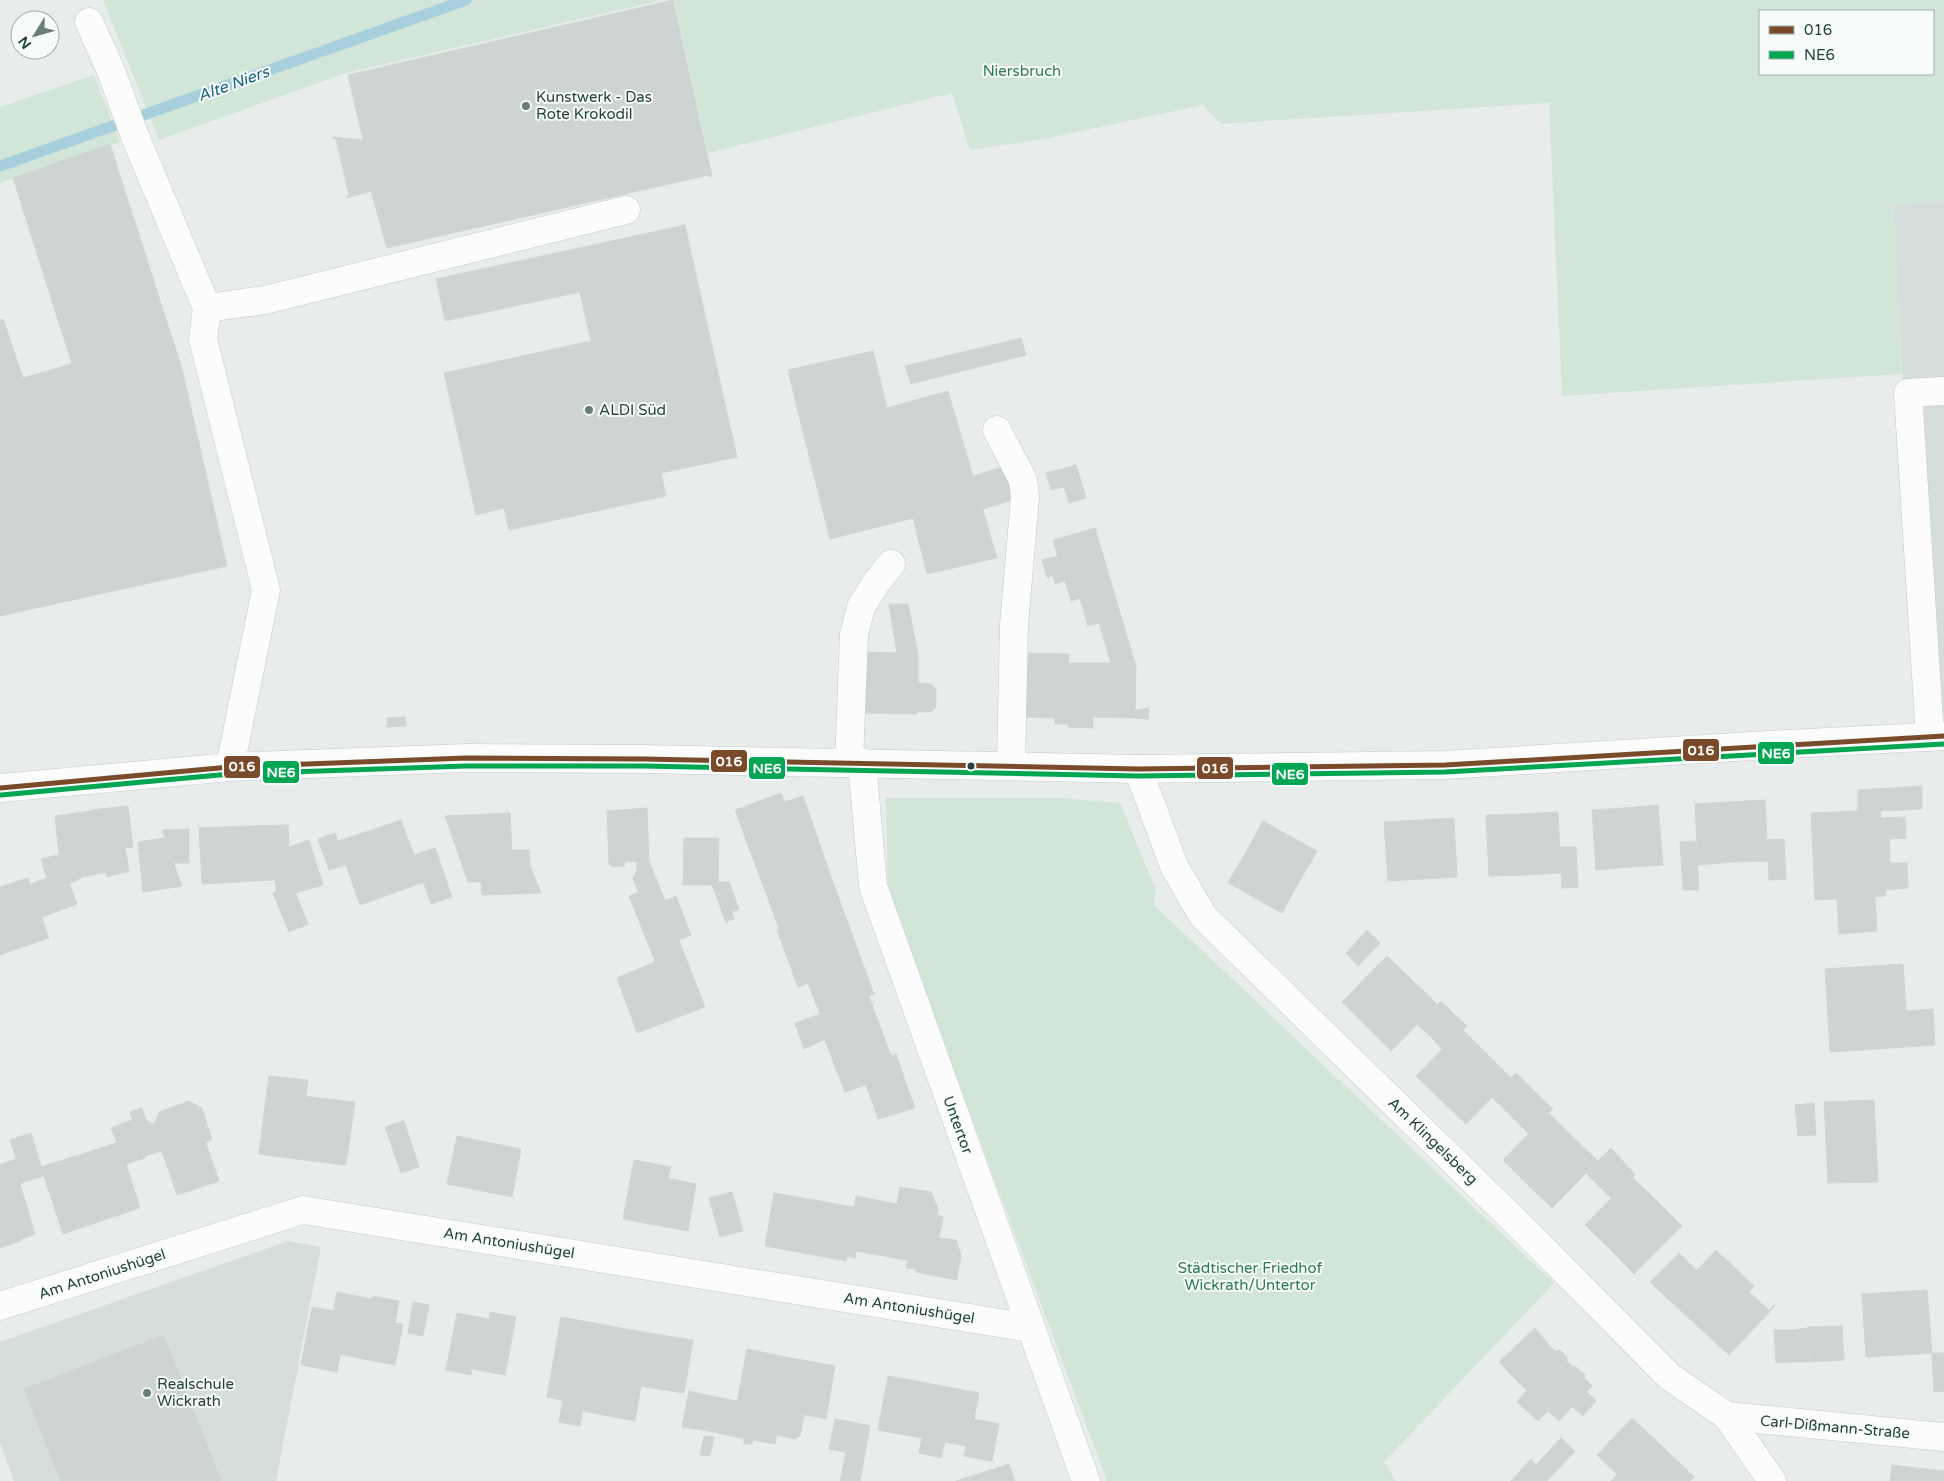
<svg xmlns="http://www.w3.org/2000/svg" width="1944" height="1481" viewBox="0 0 1944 1481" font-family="'Varela Round',sans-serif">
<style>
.built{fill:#d6dedb}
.green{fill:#d1e6d9;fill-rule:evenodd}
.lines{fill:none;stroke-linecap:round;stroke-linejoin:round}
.stream{stroke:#a8cfdc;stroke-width:11}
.building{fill:#ced4d2;stroke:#d1d6d4}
.minor-casing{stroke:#c5cac8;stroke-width:29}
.minor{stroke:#fcfcfc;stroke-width:28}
.bus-1-casing{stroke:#f7fbf9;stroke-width:9}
.bus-2-casing{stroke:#f7fbf9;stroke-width:9}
.bus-1{stroke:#7a4b2a;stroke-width:5}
.bus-2{stroke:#00a651;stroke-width:5}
.poi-dot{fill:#687e7a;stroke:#f7fbf9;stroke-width:2}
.bus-dot{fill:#23423d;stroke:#f7fbf9;stroke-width:2}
.labels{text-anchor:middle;stroke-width:4;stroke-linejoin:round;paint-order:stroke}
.park-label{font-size:15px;fill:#2c7b52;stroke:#f7fbf9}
.poi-label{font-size:15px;fill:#23423d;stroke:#f7fbf9;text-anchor:start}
.street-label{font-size:15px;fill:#23423d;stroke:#f7fbf9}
.water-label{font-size:16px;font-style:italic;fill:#1b6581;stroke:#f7fbf9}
.line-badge{stroke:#f7fbf9;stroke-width:2}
.badge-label{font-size:14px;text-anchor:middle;font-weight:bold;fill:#fff}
</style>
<rect width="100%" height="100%" fill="#e8edeb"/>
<g class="built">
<polygon points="1944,201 1944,714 1921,715 1893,204"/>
<polygon points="288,1241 321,1247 276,1481 14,1481 0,1443 0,1342"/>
</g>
<g class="green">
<polygon points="103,0 663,0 346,73 159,140"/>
<path d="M674 0H1944V201L1893 204 1902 374 1562 396 1549 103 1221 124 1203 105 1044 139 970 150 952 93 708 153ZM1760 11H1933V74H1760Z"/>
<polygon points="94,75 120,142 0,183 0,107"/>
<polygon points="886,798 1061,798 1120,803 1156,890 1154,905 1554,1283 1384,1462 1396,1481 1107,1481 888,894"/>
</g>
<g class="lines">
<polyline class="stream" points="0,166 466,0"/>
</g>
<g class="building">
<polygon points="673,0 712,176 709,177 709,175 387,248 371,191 346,198 349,195 336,139 333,138 333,137 363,140 348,75"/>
<polygon points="110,144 182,369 87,390 78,362 72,364 13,178"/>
<polygon points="685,225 705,315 653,327 647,297 584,311 580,292 445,321 436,279"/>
<polygon points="647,297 653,327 705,315 737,457 661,473 666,496 509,530 504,508 476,515 444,373 591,341 584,311"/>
<polygon points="3,319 23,378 78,362 87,390 182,369 227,566 0,616 0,320"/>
<polygon points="1021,338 1026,355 911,384 905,366"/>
<polygon points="873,351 886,404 801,424 788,370"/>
<polygon points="948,391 997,558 927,574 913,518 830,539 801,424 886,404 887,408"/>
<polygon points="1076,465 1086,498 1069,503 1064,487 1051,490 1046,473"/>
<polygon points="1003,467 1013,500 983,509 973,476"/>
<polygon points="1095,528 1112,586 1079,597 1080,598 1071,601 1053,540"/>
<polygon points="1057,556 1065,581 1055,584 1053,576 1047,578 1042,560"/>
<polygon points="1112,586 1135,663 1111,663 1099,623 1088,626 1080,598 1079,597"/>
<polygon points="889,604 908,604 918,654 918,683 931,684 936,689 936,707 931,712 917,712 917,714 863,713 864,652 897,653"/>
<polygon points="1023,653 1069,654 1068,663 1093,663 1093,728 1068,727 1068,724 1055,724 1055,718 1023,717"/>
<polygon points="1093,663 1136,663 1135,718 1092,717"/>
<polygon points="1149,708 1148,719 1135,718 1135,710"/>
<polygon points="405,717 406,726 387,727 387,718"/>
<polygon points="1922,786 1922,809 1858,812 1858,790"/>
<polygon points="781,793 785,802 803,796 835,888 773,912 735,810"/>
<polygon points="1765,800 1768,861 1733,862 1729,802"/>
<polygon points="1729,802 1733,862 1698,865 1695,804"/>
<polygon points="1658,805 1663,865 1630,867 1625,808"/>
<polygon points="128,806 133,847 96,851 91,810"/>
<polygon points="647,808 649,861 625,862 624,866 612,867 609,864 607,811"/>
<polygon points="1625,808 1630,867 1596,870 1592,810"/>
<polygon points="1880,810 1881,818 1905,817 1906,838 1889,839 1890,863 1907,863 1908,888 1885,890 1886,896 1815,900 1811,813"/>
<polygon points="91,811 96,851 59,855 55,816"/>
<polygon points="1558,812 1561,873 1525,875 1522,814"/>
<polygon points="510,813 514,894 482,895 481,882 468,882 445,816"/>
<polygon points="1522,814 1525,875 1489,876 1486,815"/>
<polygon points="1454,818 1457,877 1423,879 1419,820"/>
<polygon points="401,820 424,882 391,894 369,831"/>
<polygon points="1419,820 1423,879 1388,881 1384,822"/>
<polygon points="1263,821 1317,851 1299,882 1246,852"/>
<polygon points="288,825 290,879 252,881 248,826"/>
<polygon points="248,826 252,881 202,884 199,828"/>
<polygon points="189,829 189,863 174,863 162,830"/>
<polygon points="369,831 391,894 360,905 338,841"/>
<polygon points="335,833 346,865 329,870 318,839"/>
<polygon points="164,838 182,886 143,892 138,842"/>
<polygon points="684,838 719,838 718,885 683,885"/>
<polygon points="1784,839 1786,879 1769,880 1767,840"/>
<polygon points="309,840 323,885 296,893 290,879 289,847"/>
<polygon points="1696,841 1699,890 1683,890 1680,842"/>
<polygon points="1560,847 1576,847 1578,887 1562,888"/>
<polygon points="125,848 129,871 107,877 100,851"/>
<polygon points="435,848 452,897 431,904 414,855"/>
<polygon points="512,850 529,850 530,866 541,893 514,894"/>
<polygon points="100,851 106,872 83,877 83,868 90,867 88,852"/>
<polygon points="88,852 90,867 83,868 83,877 63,887 53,856"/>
<polygon points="1246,852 1299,882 1282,913 1228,883"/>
<polygon points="53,856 63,887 51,891 41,859"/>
<polygon points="637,861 649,861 666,903 646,911 633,878 637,870"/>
<polygon points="28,878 49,938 11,951 0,919 0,887"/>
<polygon points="47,878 58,911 42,917 31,884"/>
<polygon points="290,879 308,924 289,932 273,893 277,891 275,880"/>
<polygon points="719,882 729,882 739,909 732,912 734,919 726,922 712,885 718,885"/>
<polygon points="70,885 77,904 58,911 51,891"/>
<polygon points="835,888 874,994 820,1014 808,983 798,987 777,930 779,930 773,912"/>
<polygon points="638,892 646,911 665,904 671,920 643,931 629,896"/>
<polygon points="676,896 691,935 679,940 665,904 665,901"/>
<polygon points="1875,897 1877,931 1839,934 1837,899"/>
<polygon points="0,919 11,951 0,955"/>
<polygon points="671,920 683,951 655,961 643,931"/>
<polygon points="1367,930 1380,943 1358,966 1346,953"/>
<polygon points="683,951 705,1007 684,1015 662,959"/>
<polygon points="1387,956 1413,981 1367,1027 1342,1002"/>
<polygon points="662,959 684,1015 637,1033 617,978"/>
<polygon points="1903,964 1906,1011 1933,1009 1935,1045 1830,1052 1825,969"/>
<polygon points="1413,981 1437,1004 1391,1051 1367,1027"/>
<polygon points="869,996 891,1056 896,1054 909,1092 873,1104 866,1085 845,1092 824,1038 836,1034 828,1013 821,1015 820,1014"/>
<polygon points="1441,1001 1452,1012 1430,1036 1417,1024"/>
<polygon points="1452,1012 1467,1026 1442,1049 1430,1036"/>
<polygon points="828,1013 836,1034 804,1049 795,1023 820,1014 821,1015"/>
<polygon points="1462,1029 1486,1053 1441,1100 1416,1076"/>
<polygon points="1486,1053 1511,1078 1466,1124 1441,1100"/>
<polygon points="1516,1073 1528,1085 1504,1109 1492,1097"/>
<polygon points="269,1076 308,1080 306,1096 302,1096 295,1150 305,1152 304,1160 259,1154"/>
<polygon points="1528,1085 1540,1097 1516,1121 1504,1109"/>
<polygon points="909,1092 915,1108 878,1119 873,1104"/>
<polygon points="302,1096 355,1102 346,1165 304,1160 305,1152 295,1150"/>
<polygon points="1540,1097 1553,1109 1528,1133 1516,1121"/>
<polygon points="1874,1100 1878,1182 1828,1183 1824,1102"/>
<polygon points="189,1101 202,1108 212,1140 206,1142 205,1140 163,1154 161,1151 153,1127 159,1112"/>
<polygon points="1814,1103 1816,1135 1798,1136 1795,1105"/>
<polygon points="142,1108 146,1120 154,1124 153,1127 161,1151 145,1156 130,1112"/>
<polygon points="1549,1113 1573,1137 1527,1184 1503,1160"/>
<polygon points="132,1120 145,1158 126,1164 119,1142 117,1142 111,1128"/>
<polygon points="404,1121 419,1167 401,1173 385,1127"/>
<polygon points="31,1133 44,1176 24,1182 10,1140"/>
<polygon points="457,1136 521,1149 512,1197 447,1184"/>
<polygon points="1573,1137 1598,1161 1552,1208 1527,1184"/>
<polygon points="205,1140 219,1181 177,1195 163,1154"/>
<polygon points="119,1142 140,1208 101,1221 79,1155"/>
<polygon points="1611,1148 1623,1161 1599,1186 1586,1173"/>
<polygon points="79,1155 101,1221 63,1234 41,1167"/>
<polygon points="16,1159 24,1182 20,1184 25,1200 10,1206 21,1241 0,1248 0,1165"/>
<polygon points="634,1160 671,1167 668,1178 696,1184 688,1231 623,1219"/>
<polygon points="1623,1161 1635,1175 1611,1198 1599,1186"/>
<polygon points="1632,1177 1657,1201 1610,1249 1585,1225"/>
<polygon points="900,1187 931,1192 938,1209 928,1264 856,1251 855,1258 847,1256 846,1261 765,1246 774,1193 854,1207 856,1196 897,1204"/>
<polygon points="732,1192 743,1231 720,1237 709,1198"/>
<polygon points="25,1200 35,1234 21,1239 10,1206"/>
<polygon points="1657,1201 1682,1226 1634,1274 1610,1249"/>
<polygon points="937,1215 943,1217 939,1238 956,1240 961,1255 957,1280 916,1272 916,1269 906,1268 908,1260 928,1264"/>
<polygon points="1716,1250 1754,1286 1749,1292 1769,1310 1774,1305 1775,1306 1729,1355 1669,1300"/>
<polygon points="1679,1253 1697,1271 1669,1300 1650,1282"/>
<polygon points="1927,1290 1932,1353 1866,1357 1862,1294"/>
<polygon points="337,1292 372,1299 373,1296 399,1301 395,1323 403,1324 395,1365 338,1354 346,1316 333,1313"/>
<polygon points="413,1302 429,1305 423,1336 408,1333"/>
<polygon points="312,1307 334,1311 333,1313 346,1316 338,1354 340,1355 337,1372 301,1365"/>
<polygon points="490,1312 516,1317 505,1375 472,1369 471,1375 446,1370 457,1313 489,1319"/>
<polygon points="561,1317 605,1325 595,1376 568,1371 562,1402 562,1400 547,1397"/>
<polygon points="604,1325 649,1333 639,1386 595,1378"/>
<polygon points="1842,1326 1844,1360 1810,1362 1808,1327"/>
<polygon points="1535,1328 1549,1345 1516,1380 1499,1362"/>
<polygon points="1808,1328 1809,1362 1792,1362 1791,1330"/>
<polygon points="1774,1330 1791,1330 1792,1362 1776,1363"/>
<polygon points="649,1333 693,1340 684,1393 639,1386"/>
<polygon points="164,1335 221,1481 60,1481 24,1389"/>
<polygon points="1549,1345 1555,1351 1560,1350 1567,1357 1567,1362 1573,1367 1576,1367 1585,1375 1584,1378 1592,1386 1559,1421 1516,1380"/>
<polygon points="747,1349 791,1358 781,1410 737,1403"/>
<polygon points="1932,1353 1944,1353 1944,1391 1934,1392"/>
<polygon points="791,1358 835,1366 826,1419 781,1410"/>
<polygon points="568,1371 589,1375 580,1426 559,1422"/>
<polygon points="589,1375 641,1386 635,1421 583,1411"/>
<polygon points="888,1376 932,1384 922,1438 878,1430"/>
<polygon points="932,1384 979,1393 974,1419 999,1424 992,1461 964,1456 966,1446 922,1438"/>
<polygon points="1527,1390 1548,1411 1538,1421 1517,1402"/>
<polygon points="689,1391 711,1396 704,1430 682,1427"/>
<polygon points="1587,1392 1596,1401 1583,1416 1573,1407"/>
<polygon points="711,1396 737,1401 731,1436 704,1430"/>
<polygon points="737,1403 781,1410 775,1444 753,1440 752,1444 744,1444 744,1439 731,1436"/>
<polygon points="781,1410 804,1415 800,1436 795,1439 777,1435"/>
<polygon points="1632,1418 1664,1448 1632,1481 1624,1481 1597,1455"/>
<polygon points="835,1419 852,1422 846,1452 829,1449"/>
<polygon points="852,1422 870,1426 860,1481 840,1481"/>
<polygon points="704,1436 714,1437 710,1456 700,1455"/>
<polygon points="922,1438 945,1442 941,1458 919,1453"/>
<polygon points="1561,1438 1575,1451 1547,1481 1511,1481 1531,1459 1536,1465"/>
<polygon points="1664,1448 1694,1477 1690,1481 1632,1481"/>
<polygon points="1009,1464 1015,1481 956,1481"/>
<polygon points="1892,1465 1944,1471 1944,1481 1890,1481"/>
<polygon points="1617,1475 1624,1481 1611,1481"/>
</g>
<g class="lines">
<g class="minor-casing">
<g id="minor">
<polyline points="89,22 111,71 136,139 207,308 203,339 266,590 230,767"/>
<polyline points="207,308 265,300 626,210"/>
<polyline points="997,430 1023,480 1025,497 1014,625 1011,766"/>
<polyline points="1930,737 1908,393 1944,391"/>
<polyline points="849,762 854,634 861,607 876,583 891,564"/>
<polyline points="862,762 873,886 1086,1481"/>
<polyline points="1138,769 1174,866 1203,916 1524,1230 1670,1377 1727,1416 1772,1481"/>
<polyline points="0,788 230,767 466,758 644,759 1138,769 1445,765 1768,745 1944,736"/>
<polyline points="0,1306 303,1210 1030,1328"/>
<polyline points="1727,1416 1944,1437"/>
</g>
</g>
<use href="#minor" class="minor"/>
<g class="bus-1-casing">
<polyline id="bus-1" points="0,788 230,767 466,758 644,759 1138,769 1445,765 1944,736"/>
</g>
<g class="bus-2-casing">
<polyline id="bus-2" points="1,795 230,774 466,766 644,766 1138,776 1445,772 1944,744"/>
</g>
<use href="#bus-1" class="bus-1"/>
<use href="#bus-2" class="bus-2"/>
</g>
<g class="poi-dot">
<circle cx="526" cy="106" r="5"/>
<circle cx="589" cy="410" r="5"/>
<circle cx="147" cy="1393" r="5"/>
</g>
<circle class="bus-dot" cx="971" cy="766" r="4.5"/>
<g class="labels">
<g class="park-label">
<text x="1022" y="76">Niersbruch</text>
<text x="1250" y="1273">Städtischer Friedhof<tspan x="1250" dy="17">Wickrath/Untertor</tspan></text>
</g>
<g class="poi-label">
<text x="536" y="102">Kunstwerk - Das<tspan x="536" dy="17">Rote Krokodil</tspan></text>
<text x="599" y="415">ALDI Süd</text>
<text x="157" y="1389">Realschule<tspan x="157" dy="17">Wickrath</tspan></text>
</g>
<g class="street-label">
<text transform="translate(958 1125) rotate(70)" y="5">Untertor</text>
<text transform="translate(1433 1141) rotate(44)" y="5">Am Klingelsberg</text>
<text transform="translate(509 1243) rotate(9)" y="5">Am Antoniushügel</text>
<text transform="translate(102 1274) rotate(-18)" y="5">Am Antoniushügel</text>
<text transform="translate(909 1308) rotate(9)" y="5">Am Antoniushügel</text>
<text transform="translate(1835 1427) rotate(5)" y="5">Carl-Dißmann-Straße</text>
</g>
<g class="water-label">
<text transform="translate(233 83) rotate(-20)" y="6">Alte Niers</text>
</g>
</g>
<g class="line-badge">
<rect x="1682" y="738" width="38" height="24" rx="5" fill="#7a4b2a"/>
<rect x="1757" y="741" width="38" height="24" rx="5" fill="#00a651"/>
<rect x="710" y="749" width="38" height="24" rx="5" fill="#7a4b2a"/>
<rect x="223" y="755" width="38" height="24" rx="5" fill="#7a4b2a"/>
<rect x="1196" y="756" width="38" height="24" rx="5" fill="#7a4b2a"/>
<rect x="748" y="756" width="38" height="24" rx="5" fill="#00a651"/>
<rect x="262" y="760" width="38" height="24" rx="5" fill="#00a651"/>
<rect x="1271" y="762" width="38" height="24" rx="5" fill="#00a651"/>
</g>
<g class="badge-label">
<text x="1701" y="755">016</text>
<text x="1776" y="758">NE6</text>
<text x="729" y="766">016</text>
<text x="242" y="771">016</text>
<text x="1215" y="773">016</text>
<text x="767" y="773">NE6</text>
<text x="281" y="777">NE6</text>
<text x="1290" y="779">NE6</text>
</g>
<rect x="1759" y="10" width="175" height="65" fill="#f7fbf9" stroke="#a2b1ae"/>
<rect x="1769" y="26" width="25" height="8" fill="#7a4b2a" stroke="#a2b1ae"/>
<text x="1804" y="35" font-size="15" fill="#23423d">016</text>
<rect x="1769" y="51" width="25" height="8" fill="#00a651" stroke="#a2b1ae"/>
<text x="1804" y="60" font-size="15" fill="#23423d">NE6</text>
<g transform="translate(35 35) rotate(233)"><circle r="24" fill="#f7fbf9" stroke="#a2b1ae"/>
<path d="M0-4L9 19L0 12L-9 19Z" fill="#687e7a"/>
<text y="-8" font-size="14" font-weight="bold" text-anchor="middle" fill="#23423d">N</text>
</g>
</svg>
